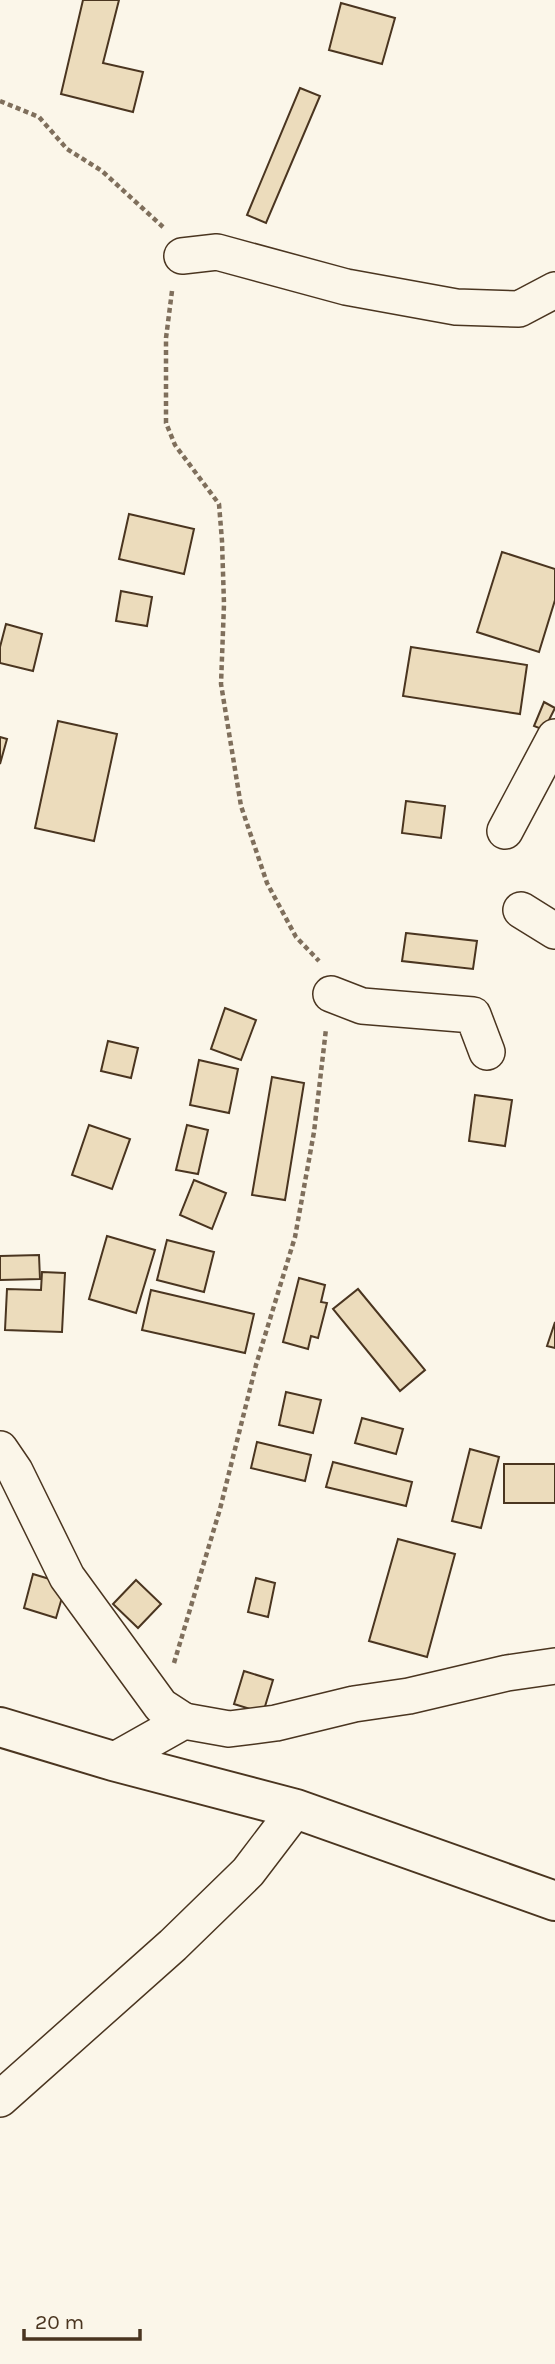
<svg xmlns="http://www.w3.org/2000/svg" width="555" height="2364" viewBox="0 0 555 2364" font-family="Karla,sans-serif">
<style>
.building{fill:#ecdcbc;stroke:#4a3520;stroke-width:2}
.lines{fill:none;stroke-linecap:round;stroke-linejoin:round}
.minor-casing{stroke:#4a3520;stroke-width:38}
.trunk-casing{stroke:#4a3520;stroke-width:42}
.path{stroke:#7f6f5c;stroke-width:4.5;stroke-dasharray:5 3.5;stroke-linecap:butt}
.minor{stroke:#fbf6e9;stroke-width:35}
.trunk{stroke:#fbf6e9;stroke-width:38}
</style>
<rect width="100%" height="100%" fill="#fbf6e9"/>
<g class="building">
<polygon points="83,0 119,0 103,63 143,72 133,112 61,94"/>
<polygon points="341,3 395,18 382,64 329,50"/>
<polygon points="300,88 320,96 266,223 247,215"/>
<polygon points="129,514 194,529 184,574 119,559"/>
<polygon points="502,552 555,569 555,600 539,652 477,632"/>
<polygon points="121,591 152,597 147,626 116,621"/>
<polygon points="6,624 42,634 33,671 0,663 0,647"/>
<polygon points="411,647 527,665 520,714 403,696"/>
<polygon points="544,702 555,708 544,730 534,726"/>
<polygon points="58,721 117,734 94,841 35,828"/>
<polygon points="0,737 7,739 0,764"/>
<polygon points="406,801 445,806 441,838 402,833"/>
<polygon points="406,933 477,941 473,969 402,961"/>
<polygon points="225,1008 256,1020 241,1060 211,1049"/>
<polygon points="108,1041 138,1048 131,1078 101,1071"/>
<polygon points="199,1060 238,1069 229,1113 190,1105"/>
<polygon points="272,1077 304,1083 285,1200 252,1195"/>
<polygon points="475,1095 512,1100 505,1146 469,1141"/>
<polygon points="89,1125 130,1139 112,1189 72,1175"/>
<polygon points="187,1125 208,1130 198,1174 176,1170"/>
<polygon points="194,1180 226,1193 212,1229 180,1215"/>
<polygon points="107,1236 155,1250 136,1313 89,1299"/>
<polygon points="167,1240 214,1252 204,1292 157,1280"/>
<polygon points="39,1255 40,1279 0,1280 0,1256"/>
<polygon points="42,1272 65,1273 62,1332 5,1330 7,1289 41,1290"/>
<polygon points="299,1278 325,1285 321,1302 327,1303 318,1338 311,1336 308,1349 283,1342"/>
<polygon points="358,1289 425,1370 400,1391 333,1309"/>
<polygon points="151,1290 254,1314 245,1353 142,1330"/>
<polygon points="555,1322 555,1348 547,1346"/>
<polygon points="286,1392 321,1400 313,1433 279,1425"/>
<polygon points="362,1418 403,1429 396,1454 355,1443"/>
<polygon points="257,1442 311,1455 305,1481 251,1468"/>
<polygon points="470,1449 499,1457 481,1528 452,1521"/>
<polygon points="333,1462 412,1482 406,1506 326,1487"/>
<rect x="504" y="1464" width="51" height="39"/>
<polygon points="398,1539 455,1554 427,1657 369,1641"/>
<polygon points="33,1574 66,1584 56,1618 24,1608"/>
<polygon points="256,1578 275,1583 268,1617 248,1612"/>
<polygon points="136,1580 161,1604 138,1628 113,1604"/>
<polygon points="244,1671 273,1680 263,1713 234,1704"/>
</g>
<g class="lines">
<g class="minor-casing">
<g id="minor">
<polyline points="182,256 217,252 346,287 456,307 519,309 555,290"/>
<polyline points="505,831 555,737"/>
<polyline points="521,910 555,931"/>
<polyline points="331,994 362,1006 473,1015 487,1052"/>
<polyline points="0,1449 15,1471 67,1577 161,1706 184,1721"/>
<polyline points="113,1761 184,1721 229,1729 276,1723 354,1704 409,1696 507,1673 555,1666"/>
<polyline points="0,2099 173,1945 248,1872 296,1809"/>
</g>
</g>
<g class="trunk-casing">
<polyline id="trunk" points="0,1727 113,1761 296,1809 555,1901"/>
</g>
<g class="path">
<polyline points="0,101 39,117 67,149 102,171 163,227"/>
<polyline points="172,291 166,338 166,423 175,445 219,504 222,541 224,604 221,684 241,806 267,883 296,937 319,961"/>
<polyline points="174,1663 220,1509 256,1365 295,1237 314,1132 326,1029"/>
</g>
<use href="#minor" class="minor"/>
<use href="#trunk" class="trunk"/>
</g>
<path d="M24 2329v10h116v-10" fill="none" stroke="#4a3520" stroke-width="3.5"/>
<text x="35" y="2329" font-size="21" fill="#4a3520" stroke="#fbf6e9" stroke-width="5" paint-order="stroke">20 m</text>
</svg>
